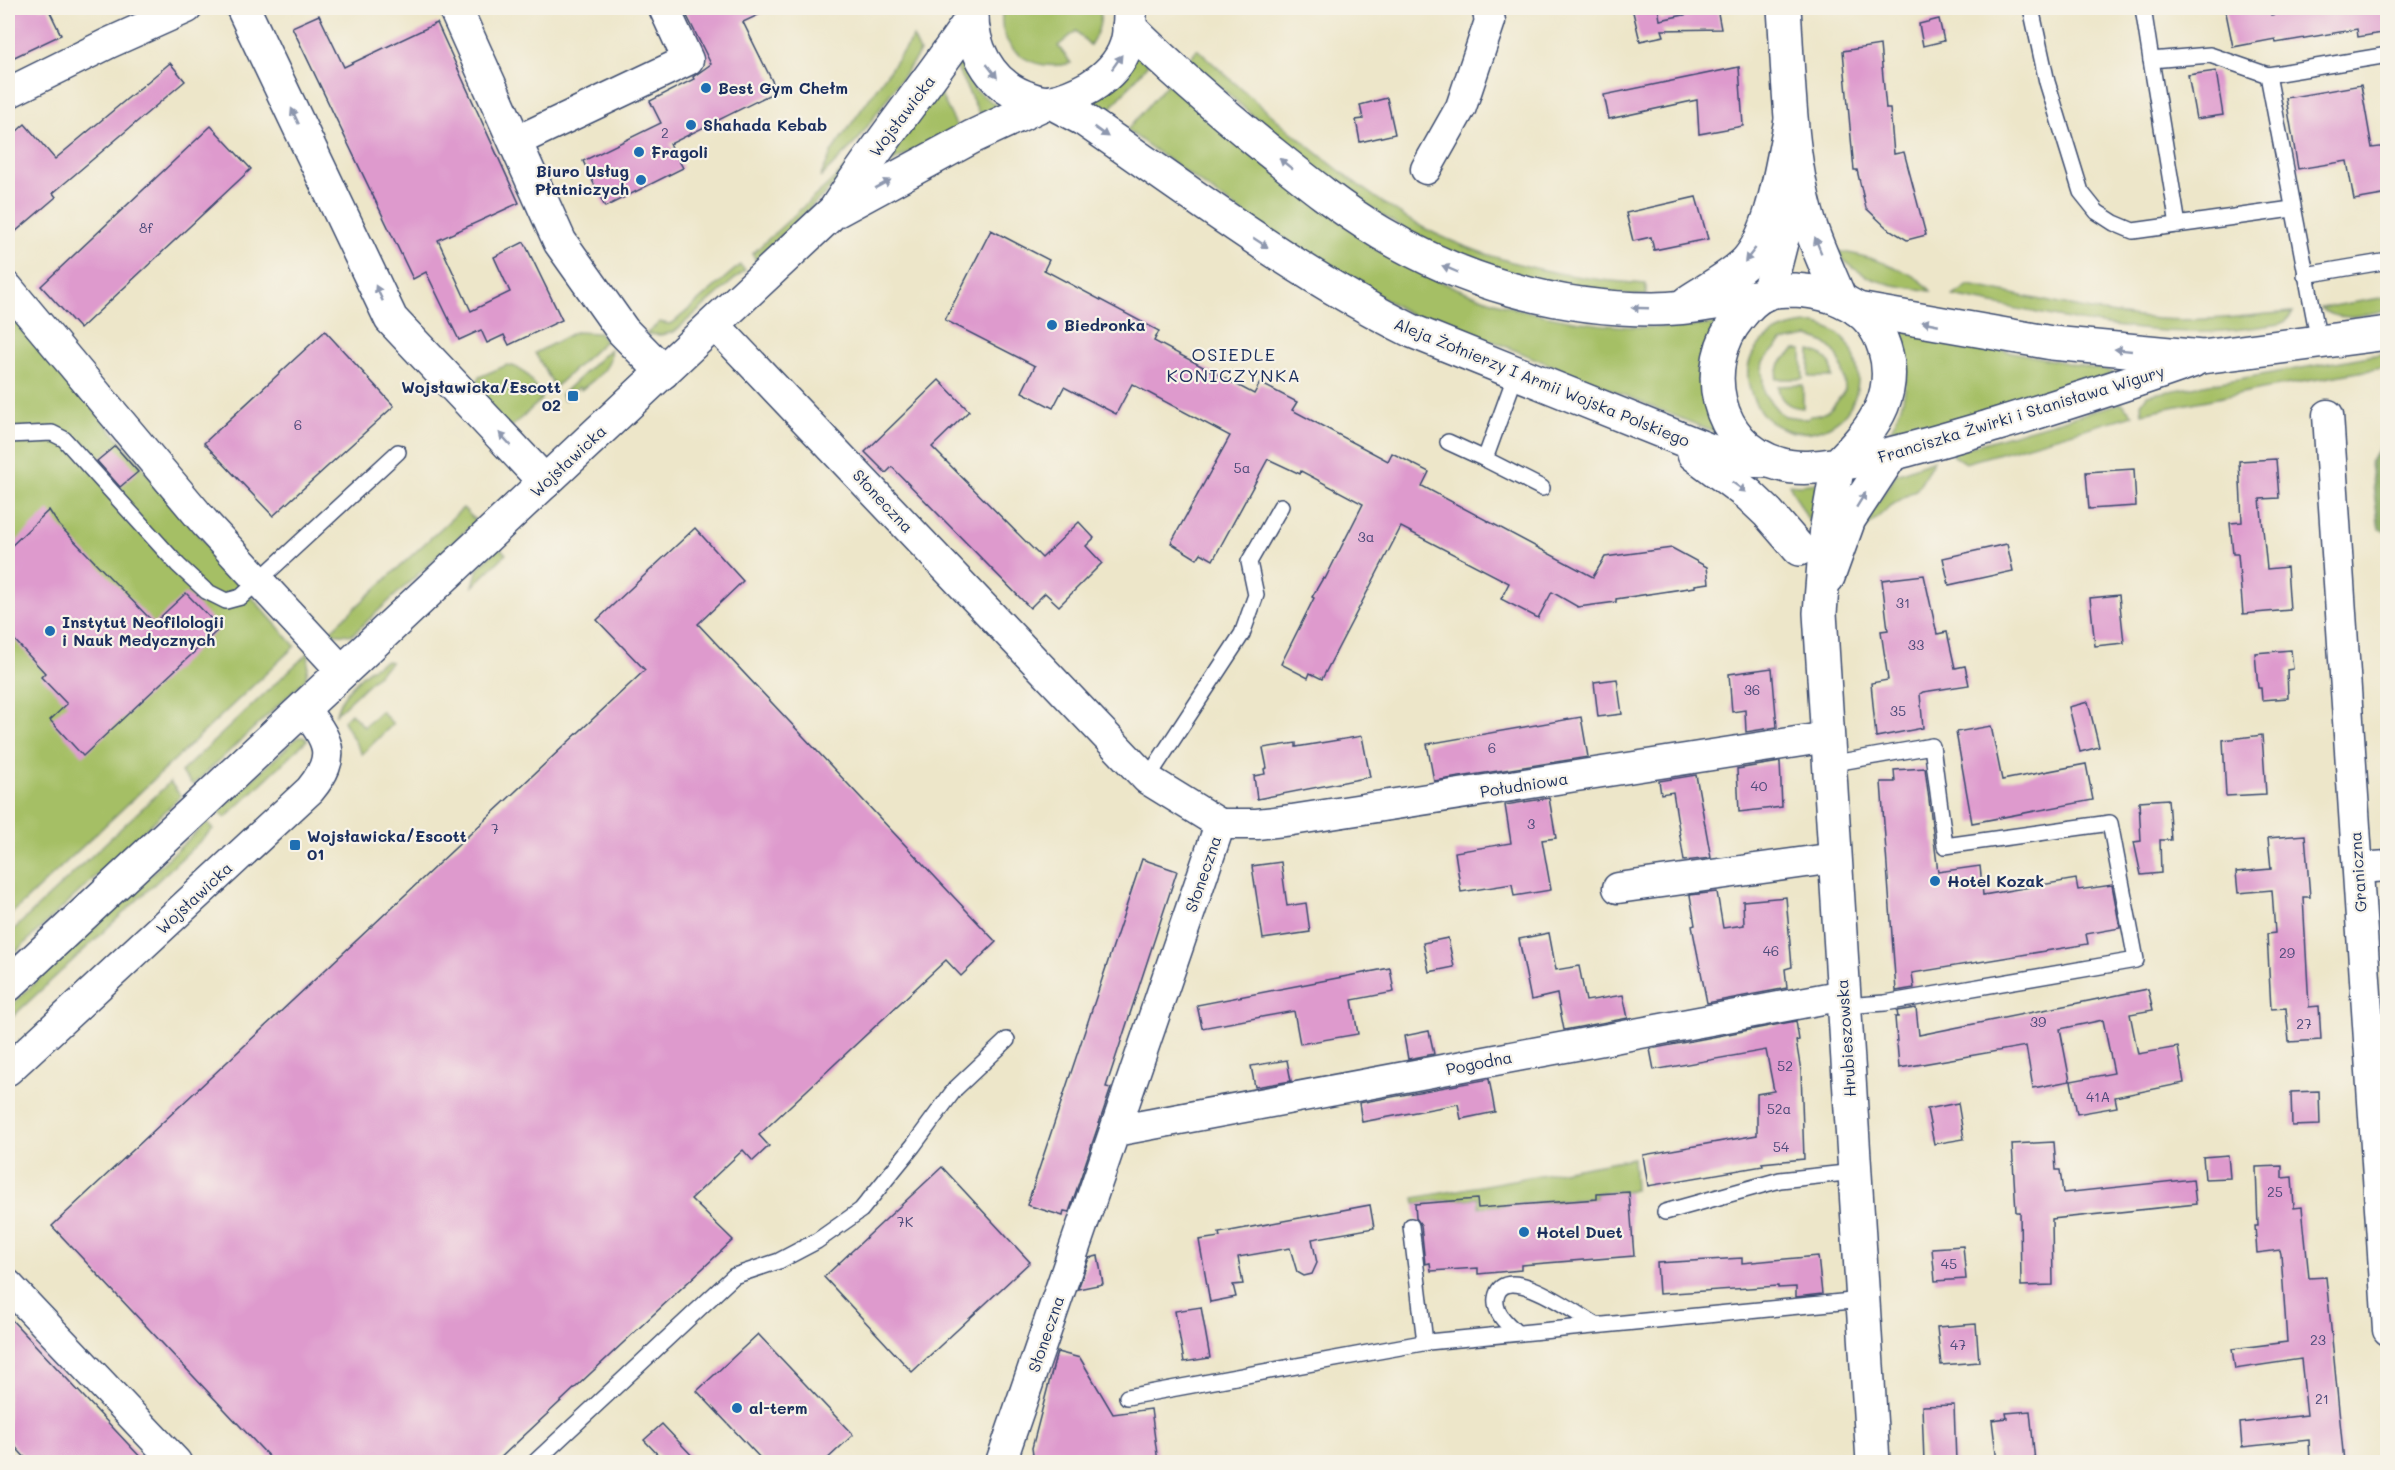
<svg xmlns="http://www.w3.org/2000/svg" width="2395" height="1470" viewBox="0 0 2395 1470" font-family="Mali,sans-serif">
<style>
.green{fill:#a5bf65;stroke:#607762;stroke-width:1.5;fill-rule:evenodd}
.forest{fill:#84a65a;stroke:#506a5c;stroke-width:1.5}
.building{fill:#de9acd}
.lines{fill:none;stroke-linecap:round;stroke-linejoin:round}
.service-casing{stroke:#3a4a6e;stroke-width:18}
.minor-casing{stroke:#3a4a6e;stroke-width:33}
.tertiary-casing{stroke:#3a4a6e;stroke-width:36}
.secondary-casing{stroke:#3a4a6e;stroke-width:36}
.service{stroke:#fff;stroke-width:15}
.minor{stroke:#fff;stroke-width:30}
.tertiary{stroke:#fff;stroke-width:33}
.secondary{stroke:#fff;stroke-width:33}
.oneway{fill:#8d97ae}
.poi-dot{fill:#1f6fb2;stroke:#f7f3e8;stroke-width:2}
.labels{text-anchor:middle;stroke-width:4.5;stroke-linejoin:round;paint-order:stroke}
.number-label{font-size:14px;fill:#4c4a7a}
.poi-label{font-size:16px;font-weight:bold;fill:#1b2f5e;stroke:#f7f3e8;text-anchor:start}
.street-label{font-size:16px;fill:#1b2f5e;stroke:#f7f3e8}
.neighbourhood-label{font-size:18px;letter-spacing:1.5px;fill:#1b2f5e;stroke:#f7f3e8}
</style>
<rect width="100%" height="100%" fill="#f7f3e8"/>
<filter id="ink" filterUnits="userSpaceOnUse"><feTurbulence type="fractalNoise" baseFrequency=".0167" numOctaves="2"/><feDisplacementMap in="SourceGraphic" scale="12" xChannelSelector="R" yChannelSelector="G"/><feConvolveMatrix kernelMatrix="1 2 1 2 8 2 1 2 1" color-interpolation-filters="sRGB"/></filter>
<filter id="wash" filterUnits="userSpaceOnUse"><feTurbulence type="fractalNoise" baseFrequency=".008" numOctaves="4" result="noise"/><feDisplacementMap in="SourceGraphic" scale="24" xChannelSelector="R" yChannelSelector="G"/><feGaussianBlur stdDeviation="1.35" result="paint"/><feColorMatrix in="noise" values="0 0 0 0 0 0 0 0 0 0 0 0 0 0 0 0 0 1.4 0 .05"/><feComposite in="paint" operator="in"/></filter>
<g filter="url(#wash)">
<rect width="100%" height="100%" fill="#ede6c9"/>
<g class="green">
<path d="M1003 8H1100C1102 23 1098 33 1090 45L1076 31 1058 46 1071 63C1034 74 994 49 1003 8Z"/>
<polygon points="913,37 920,52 858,140 820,178 832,151"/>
<path d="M1197 49C1242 90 1287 130 1336 168 1363 189 1391 210 1422 227 1491 263 1570 279 1646 284V296C1579 291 1509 278 1448 251 1350 207 1269 129 1189 60Z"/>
<polygon points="1138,55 1148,64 1106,114 1085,99"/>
<polygon points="952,58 960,62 974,89 1000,108 981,117"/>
<polygon points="935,83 958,129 877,169"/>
<path d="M1168 83 1374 248C1476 308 1601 340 1720 323L1721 435 1495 342 1441 329 1418 319 1258 224 1127 130Z"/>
<polygon points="852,162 836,183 756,260 752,254"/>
<path d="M1834 251C1860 253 1916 270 1931 291 1886 284 1868 285 1834 251Z"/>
<polygon points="740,265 745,270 674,332 661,335 646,334 660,322 669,324 674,322"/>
<path d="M1969 285C2031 297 2095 314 2159 319 2203 322 2249 315 2293 312L2286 321 2280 324C2250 328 2220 333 2189 332 2109 331 2031 311 1953 296Z"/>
<path d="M2387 297V310C2367 314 2338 324 2321 308Z"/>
<polygon points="8,307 240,584 295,646 8,917"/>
<path d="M1817 324C1837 330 1849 339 1855 359 1876 430 1779 463 1752 396 1734 349 1776 322 1817 324ZM1808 337C1837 342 1844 364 1845 390 1836 404 1828 416 1810 416L1808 419 1785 416 1779 412 1764 394 1762 370 1763 362 1781 342Z"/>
<path d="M1893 328 2117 373 1883 442C1908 405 1914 369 1893 328Z"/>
<polygon points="575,332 599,333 605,341 555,387 535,353"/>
<path d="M610 349C614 368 594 379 581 390L579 387 564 400 561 395Z"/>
<polygon points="1795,350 1802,350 1803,379 1776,379 1780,363"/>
<path d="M1810 351C1824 354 1834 362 1832 377H1809Z"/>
<polygon points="2387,353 2387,367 2262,389 2142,413 2141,404 2147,395"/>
<path d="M507 365C526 367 533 383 542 399L508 430 475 386 479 377Z"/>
<path d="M1803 385V408C1788 407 1779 400 1778 386Z"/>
<polygon points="2121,403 2133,415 1965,463 1954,456 1952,452"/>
<polygon points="1934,460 1917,489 1889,507 1856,537 1896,474"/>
<polygon points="1827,482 1812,527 1789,484 1800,485"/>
<polygon points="463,508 476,521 352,635 328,633"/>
<polygon points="499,547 506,554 473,586 478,568"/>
<polygon points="309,652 308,668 305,680 193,785 181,772"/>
<path d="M387 661 391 662 336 714C339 695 369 665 387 661Z"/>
<polygon points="381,711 393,724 362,754 343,721 351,713 364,727"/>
<polygon points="298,737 304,737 307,740 225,818 219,811"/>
<polygon points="170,782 181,796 8,959 8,935"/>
<polygon points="207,822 213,829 8,1021 8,1008"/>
<polygon points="1633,1158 1635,1190 1596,1193 1596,1198 1479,1207 1478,1198 1415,1203 1414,1198"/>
</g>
<polygon class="forest" points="2380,446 2387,449 2387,532 2379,529 2370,463"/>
<g id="blocks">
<g class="building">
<polygon points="8,8 48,8 61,35 8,60"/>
<polygon points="683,8 773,8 743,22 777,91 670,144 683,168 605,207 583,161 661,123 650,101 694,79 693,77 711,64"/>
<polygon points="1632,8 1658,8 1660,20 1717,8 1721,29 1662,30 1664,36 1640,41"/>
<polygon points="2225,8 2270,8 2271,15 2312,8 2388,8 2388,32 2358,37 2357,29 2276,43 2275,39 2233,47"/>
<polygon points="319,15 344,67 437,23 519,203 438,240 471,311 510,292 494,257 524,242 562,320 509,345 504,335 487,343 481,330 459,340 426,272 413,279 292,27"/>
<polygon points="1939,19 1944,41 1923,46 1919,24"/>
<polygon points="1880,45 1886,109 1890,109 1894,154 1904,152 1926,235 1907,240 1887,228 1866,208 1857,170 1854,170 1843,51"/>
<polygon points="170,63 185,81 53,193 56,197 8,238 8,139 25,124 55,159"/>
<polygon points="1739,67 1743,126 1699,134 1697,100 1609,119 1604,95"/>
<polygon points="2216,71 2223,115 2196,119 2188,75"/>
<polygon points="2361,85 2372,148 2388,146 2388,194 2354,200 2347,161 2298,169 2286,98"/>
<polygon points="1387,98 1395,134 1360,142 1356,120 1363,119 1360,105"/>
<polygon points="211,126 251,169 80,329 41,286"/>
<polygon points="1696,197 1708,239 1654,250 1651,237 1633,241 1626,213"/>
<polygon points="991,230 1049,260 1044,270 1159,331 1154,341 1254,394 1260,383 1297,402 1292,410 1388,461 1392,453 1429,472 1422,486 1593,577 1605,557 1672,548 1707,567 1709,583 1695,585 1695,587 1616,599 1616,602 1578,607 1552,592 1538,618 1501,599 1509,583 1401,527 1322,679 1310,673 1308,678 1281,664 1314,598 1312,597 1323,578 1325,579 1363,504 1301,471 1300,474 1268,459 1213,560 1201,553 1197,559 1171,543 1230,436 1132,384 1116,414 1064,387 1053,408 1022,392 1035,366 945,320"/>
<polygon points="325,331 394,406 273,516 204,443"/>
<polygon points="939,380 969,411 932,447 1042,558 1079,522 1094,538 1086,546 1102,563 1059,606 1045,593 1030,608 892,467 886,473 865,452"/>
<polygon points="115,446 138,472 120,487 97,461"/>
<polygon points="2276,459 2279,498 2260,499 2267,569 2287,567 2290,610 2243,614 2238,554 2233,554 2230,523 2242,522 2239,461"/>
<polygon points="2134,469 2136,506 2089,509 2086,472"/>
<polygon points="49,510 58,524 154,623 186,593 220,628 83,756 50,720 67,704 41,677 45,673 8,633 8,549"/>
<polygon points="695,528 743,581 698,624 996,942 961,976 946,960 759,1135 769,1146 753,1161 743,1150 691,1199 733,1240 496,1462 274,1462 52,1226 645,670 597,620"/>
<polygon points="2007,544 2013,571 1949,585 1943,558"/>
<polygon points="1924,575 1937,634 1947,632 1955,668 1965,666 1969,685 1923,692 1920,694 1923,728 1876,737 1871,683 1888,680 1881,631 1888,630 1882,580"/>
<polygon points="2119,595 2124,643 2095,646 2090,598"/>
<polygon points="2291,650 2293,669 2287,670 2288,698 2262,700 2261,688 2258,688 2255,653"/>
<polygon points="1772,668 1777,727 1746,732 1745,710 1732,712 1729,674"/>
<polygon points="1617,679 1622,714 1598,717 1594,682"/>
<polygon points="2088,702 2099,747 2080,752 2069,707"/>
<polygon points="1581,717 1588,757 1434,781 1427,744"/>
<polygon points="1991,726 2002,780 2086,764 2093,800 1972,823 1956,732"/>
<polygon points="2262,735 2266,794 2226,796 2223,740"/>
<polygon points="1362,736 1370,777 1257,799 1254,776 1265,774 1264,769 1267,768 1263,748 1296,743 1296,747"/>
<polygon points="1780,762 1782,807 1739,812 1737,769"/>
<polygon points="1925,768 1938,872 1980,866 1983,895 2076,879 2078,890 2112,885 2120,928 2086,934 2088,944 1912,973 1914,988 1896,991 1881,782 1895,782 1894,770"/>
<polygon points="1696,775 1711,858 1684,861 1673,792 1661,794 1659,781"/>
<polygon points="1549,798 1556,838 1542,840 1551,890 1514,896 1512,884 1461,892 1455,852 1511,843 1505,805"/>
<polygon points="2168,799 2171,840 2160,840 2161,873 2141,875 2134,842 2141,841 2139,801"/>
<polygon points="2305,835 2310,897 2303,897 2309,1007 2319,1006 2321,1040 2289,1042 2286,1008 2271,1009 2267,934 2275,933 2272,890 2238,893 2236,872 2271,869 2268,838"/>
<polygon points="1142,859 1177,871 1106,1087 1111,1088 1069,1212 1064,1211 1063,1216 1027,1205"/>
<polygon points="1281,862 1287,906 1306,903 1310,932 1263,939 1252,866"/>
<polygon points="1717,892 1723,928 1744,925 1743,901 1786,897 1792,967 1785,969 1787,988 1707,1003 1692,926 1695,925 1690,895"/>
<polygon points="1549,933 1556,970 1579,966 1586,1001 1623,995 1628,1018 1564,1030 1557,994 1531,1000 1519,939"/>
<polygon points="1448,938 1454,967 1429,972 1423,943"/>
<polygon points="1390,968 1394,992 1352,1000 1358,1034 1300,1044 1294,1011 1202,1028 1197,1005"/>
<polygon points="2148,989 2153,1010 2130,1014 2138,1054 2178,1047 2184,1083 2115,1097 2117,1107 2077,1114 2071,1081 2114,1073 2103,1020 2060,1029 2070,1081 2033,1088 2026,1046 1899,1068 1895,1017 1898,1017 1897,1011 1916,1008 1919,1035"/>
<polygon points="1796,1021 1799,1040 1796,1041 1801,1071 1804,1159 1762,1163 1763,1166 1648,1186 1643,1155 1757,1135 1757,1094 1774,1091 1766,1050 1654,1070 1650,1049"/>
<polygon points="1429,1031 1434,1054 1408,1059 1404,1036"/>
<polygon points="1287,1060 1291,1081 1255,1087 1251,1066"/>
<polygon points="1489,1079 1495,1112 1461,1119 1458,1104 1362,1122 1359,1103"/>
<polygon points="2319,1091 2320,1125 2292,1126 2291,1092"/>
<polygon points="1958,1103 1964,1139 1934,1144 1927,1109"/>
<polygon points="2054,1142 2056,1170 2060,1170 2063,1193 2193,1179 2196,1204 2052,1219 2053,1285 2021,1286 2020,1212 2016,1212 2012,1144"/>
<polygon points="2228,1155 2230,1178 2205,1179 2203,1157"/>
<polygon points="2282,1166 2282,1178 2292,1177 2294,1208 2302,1207 2309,1278 2326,1277 2344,1462 2310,1462 2309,1440 2242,1447 2240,1423 2307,1415 2301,1359 2235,1369 2232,1349 2287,1342 2281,1254 2280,1250 2257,1253 2255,1226 2258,1226 2256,1167"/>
<polygon points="942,1167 1030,1262 912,1372 824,1277"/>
<polygon points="1629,1192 1634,1256 1521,1265 1521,1270 1478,1274 1478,1268 1431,1271 1430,1263 1425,1264 1421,1225 1416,1218 1415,1204 1477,1199 1478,1208 1597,1199 1597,1194"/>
<polygon points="1370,1205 1374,1228 1312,1239 1317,1263 1312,1274 1304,1276 1297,1272 1290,1248 1238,1257 1243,1284 1233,1285 1236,1297 1210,1302 1199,1240 1220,1237 1219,1233"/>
<polygon points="1963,1246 1966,1279 1935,1281 1932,1248"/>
<polygon points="1098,1256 1103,1284 1078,1289 1089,1258"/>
<polygon points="1818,1256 1822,1294 1796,1297 1796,1287 1778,1288 1778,1286 1659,1294 1657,1263 1742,1258 1742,1263"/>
<polygon points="1201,1307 1210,1358 1184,1362 1175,1311"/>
<polygon points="8,1316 145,1462 29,1462 8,1439"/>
<polygon points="1976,1324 1979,1362 1941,1365 1937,1327"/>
<polygon points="758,1334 853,1435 824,1462 764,1462 697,1391"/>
<polygon points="1057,1352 1080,1358 1113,1414 1151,1409 1158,1462 1034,1462 1032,1448"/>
<polygon points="1954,1405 1956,1462 1924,1462 1922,1406"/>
<polygon points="2030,1411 2035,1462 1997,1462 1992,1420 2007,1418 2006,1413"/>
<polygon points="662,1424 698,1462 665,1462 644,1440"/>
</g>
</g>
</g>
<g filter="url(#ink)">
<use href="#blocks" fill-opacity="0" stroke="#3a4a6e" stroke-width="1.5"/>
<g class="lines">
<g class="service-casing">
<g id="service">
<polyline points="2031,8 2047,82 2081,192 2097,212 2114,223 2133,231 2292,209"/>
<polyline points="2143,8 2151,60 2210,55 2268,75"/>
<polyline points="2151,60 2178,225"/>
<polyline points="2305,275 2388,261"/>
<polyline points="2319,342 2268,75 2388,55"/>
<polyline points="8,435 52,433 64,439 178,565 206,591 226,601 241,597 398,452"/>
<polyline points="1448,442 1485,459 1516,374"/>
<polyline points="1485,459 1542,488"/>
<polyline points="1829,764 1932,746 1945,846 2110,823 2136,960 1885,1003 1844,1006"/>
<polyline points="1147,779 1242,634 1256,595 1249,562 1281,506"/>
<polyline points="1665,1212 1780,1180 1855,1172"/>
<polyline points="1411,1226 1425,1342"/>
<path d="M1517 1333C1507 1324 1494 1313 1496 1298 1503 1258 1580 1316 1596 1325"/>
<polyline points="1127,1397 1428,1342 1862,1300"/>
<polyline points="535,1462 734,1276 779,1261 817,1241 861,1210 913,1146 955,1089 1007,1040"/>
</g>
</g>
<g class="minor-casing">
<g id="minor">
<polyline points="8,93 109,43 187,8"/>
<polyline points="515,142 688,60 664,8"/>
<polyline points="1426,169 1461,107 1490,21 1487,8"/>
<polyline points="8,288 205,523 343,672"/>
<polyline points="715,325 1147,779 1220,824 1001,1462"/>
<polyline points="2328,415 2388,1330"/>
<polyline points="1220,824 1257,824 1292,820 1828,737"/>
<polyline points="2358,868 2388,866"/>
<polyline points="1618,888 1835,858"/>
<path d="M8 1070 310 790C339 755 328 740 303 708"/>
<polyline points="1115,1131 1844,995"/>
<polyline points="8,1285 176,1462"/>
</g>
</g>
<g class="tertiary-casing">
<g id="tertiary">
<polyline points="243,8 391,319 545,482"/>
<polyline points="455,8 560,242 623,331 663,372"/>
<path d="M1784 8C1789 80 1789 162 1812 231 1820 254 1831 277 1840 299"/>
<path d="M837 207C879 142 929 82 972 18"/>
<polyline points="1768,293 1785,227 1790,176"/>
<polyline points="1857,309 2052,343 2202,357 2388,333"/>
<path d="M1838 464C1892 456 1943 440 1995 425 2061 405 2127 384 2192 361"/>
<polyline points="1828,577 1849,519 1891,455"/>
<polyline points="8,985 832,213 972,137 1045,103"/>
</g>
</g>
<g class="secondary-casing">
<g id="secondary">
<path d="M972 8C970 45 988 83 1025 97 1033 100 1042 104 1051 102 1064 100 1079 93 1090 87 1106 77 1120 64 1126 46 1130 35 1130 21 1130 9"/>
<path d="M1129 27C1173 71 1220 111 1268 150 1304 179 1341 209 1381 233 1463 282 1557 309 1653 309 1689 309 1725 301 1761 296"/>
<path d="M1051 102 1083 119C1191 193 1294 272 1412 331L1716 453 1743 460 1769 461"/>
<path d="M1794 290C1813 291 1831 294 1847 303 1885 322 1897 369 1882 406 1873 428 1855 447 1838 464 1819 467 1798 470 1779 464 1715 446 1699 365 1739 317 1746 308 1756 297 1767 293 1775 290 1785 290 1794 290Z"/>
<path d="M1688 302C1707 289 1730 278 1746 262 1774 232 1782 161 1791 121"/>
<polyline points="1694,454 1749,495 1768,513 1799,549"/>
<polyline points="1838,464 1827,526 1820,613 1873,1462"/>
</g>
</g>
<use href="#service" class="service"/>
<use href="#minor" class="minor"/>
<use href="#tertiary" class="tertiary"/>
<use href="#secondary" class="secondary"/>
</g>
<defs><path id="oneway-solid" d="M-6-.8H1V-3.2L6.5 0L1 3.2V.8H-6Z" transform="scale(1.5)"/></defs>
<g class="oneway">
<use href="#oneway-solid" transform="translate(1117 62) rotate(-55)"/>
<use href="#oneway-solid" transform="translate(992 71) rotate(52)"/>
<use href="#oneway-solid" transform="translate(295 116) rotate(-115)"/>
<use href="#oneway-solid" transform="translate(1101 132) rotate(35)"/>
<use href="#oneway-solid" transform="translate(1286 164) rotate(-141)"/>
<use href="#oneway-solid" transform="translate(883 184) rotate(-28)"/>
<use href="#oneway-solid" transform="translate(1261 243) rotate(33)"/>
<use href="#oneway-solid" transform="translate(1818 245) rotate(-112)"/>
<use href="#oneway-solid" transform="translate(1750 255) rotate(128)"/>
<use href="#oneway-solid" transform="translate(1450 269) rotate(-157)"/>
<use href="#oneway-solid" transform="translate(379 293) rotate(-115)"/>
<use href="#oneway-solid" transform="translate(1640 308) rotate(-178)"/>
<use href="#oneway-solid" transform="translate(1930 323) rotate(-169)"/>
<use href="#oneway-solid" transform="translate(2123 350) rotate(-174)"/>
<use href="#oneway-solid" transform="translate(505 439) rotate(-133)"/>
<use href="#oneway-solid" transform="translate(1739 487) rotate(36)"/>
<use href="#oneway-solid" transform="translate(1861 500) rotate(-58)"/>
</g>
</g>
<g class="poi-dot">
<circle cx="706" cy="88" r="6"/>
<circle cx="691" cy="125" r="6"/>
<circle cx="639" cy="152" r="6"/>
<circle cx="641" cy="180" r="6"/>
<circle cx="1052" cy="325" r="6"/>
<rect x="567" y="390" width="12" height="12" rx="3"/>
<circle cx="50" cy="631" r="6"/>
<rect x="289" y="839" width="12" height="12" rx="3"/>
<circle cx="1935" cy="881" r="6"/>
<circle cx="1524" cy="1232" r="6"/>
<circle cx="737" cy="1408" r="6"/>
</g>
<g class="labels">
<g class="number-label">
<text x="665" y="138">2</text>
<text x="146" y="233">8f</text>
<text x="298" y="430">6</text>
<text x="1242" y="473">5a</text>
<text x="1366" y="542">3a</text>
<text x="1903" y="608">31</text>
<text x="1916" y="650">33</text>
<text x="1752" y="695">36</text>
<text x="1898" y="716">35</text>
<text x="1492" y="753">6</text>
<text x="1759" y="791">40</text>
<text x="1531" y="829">3</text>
<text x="495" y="834">7</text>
<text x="1771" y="956">46</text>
<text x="2287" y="958">29</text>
<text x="2038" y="1027">39</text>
<text x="2304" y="1029">27</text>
<text x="1785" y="1071">52</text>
<text x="2098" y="1102">41A</text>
<text x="1779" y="1114">52a</text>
<text x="1781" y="1152">54</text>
<text x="2275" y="1197">25</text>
<text x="905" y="1227">7K</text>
<text x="1949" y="1269">45</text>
<text x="2318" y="1345">23</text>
<text x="1958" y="1350">47</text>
<text x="2322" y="1404">21</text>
</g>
<g class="poi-label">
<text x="718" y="94">Best Gym Chełm</text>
<text x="703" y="131">Shahada Kebab</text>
<text x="651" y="158">Fragoli</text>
<text x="629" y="177" text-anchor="end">Biuro Usług<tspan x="629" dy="18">Płatniczych</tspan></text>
<text x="1064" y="331">Biedronka</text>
<text x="561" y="393" text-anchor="end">Wojsławicka/Escott<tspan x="561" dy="18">02</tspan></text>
<text x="62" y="628">Instytut Neofilologii<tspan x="62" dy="18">i Nauk Medycznych</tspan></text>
<text x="307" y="842">Wojsławicka/Escott<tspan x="307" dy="18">01</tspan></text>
<text x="1947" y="887">Hotel Kozak</text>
<text x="1536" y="1238">Hotel Duet</text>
<text x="749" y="1414">al-term</text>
</g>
<g class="street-label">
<text transform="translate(902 116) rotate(-53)" y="6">Wojsławicka</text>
<text transform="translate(1542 382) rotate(22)" y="6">Aleja Żołnierzy I Armii Wojska Polskiego</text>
<text transform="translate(2021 414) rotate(-17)" y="6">Franciszka Żwirki i Stanisława Wigury</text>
<text transform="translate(568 461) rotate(-43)" y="6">Wojsławicka</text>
<text transform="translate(883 501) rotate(47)" y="6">Słoneczna</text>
<text transform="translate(1524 785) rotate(-9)" y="6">Południowa</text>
<text transform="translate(2358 872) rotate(-94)" y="6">Graniczna</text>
<text transform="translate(1203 874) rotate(-71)" y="6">Słoneczna</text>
<text transform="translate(194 898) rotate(-43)" y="6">Wojsławicka</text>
<text transform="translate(1846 1038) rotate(-94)" y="6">Hrubieszowska</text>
<text transform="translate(1479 1063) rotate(-11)" y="6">Pogodna</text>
<text transform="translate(1046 1334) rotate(-71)" y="6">Słoneczna</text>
</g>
<g class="neighbourhood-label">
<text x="1234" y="361">OSIEDLE<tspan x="1234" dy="21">KONICZYNKA</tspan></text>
</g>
</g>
<rect width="2395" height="1470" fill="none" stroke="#f7f3e8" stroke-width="30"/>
</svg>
